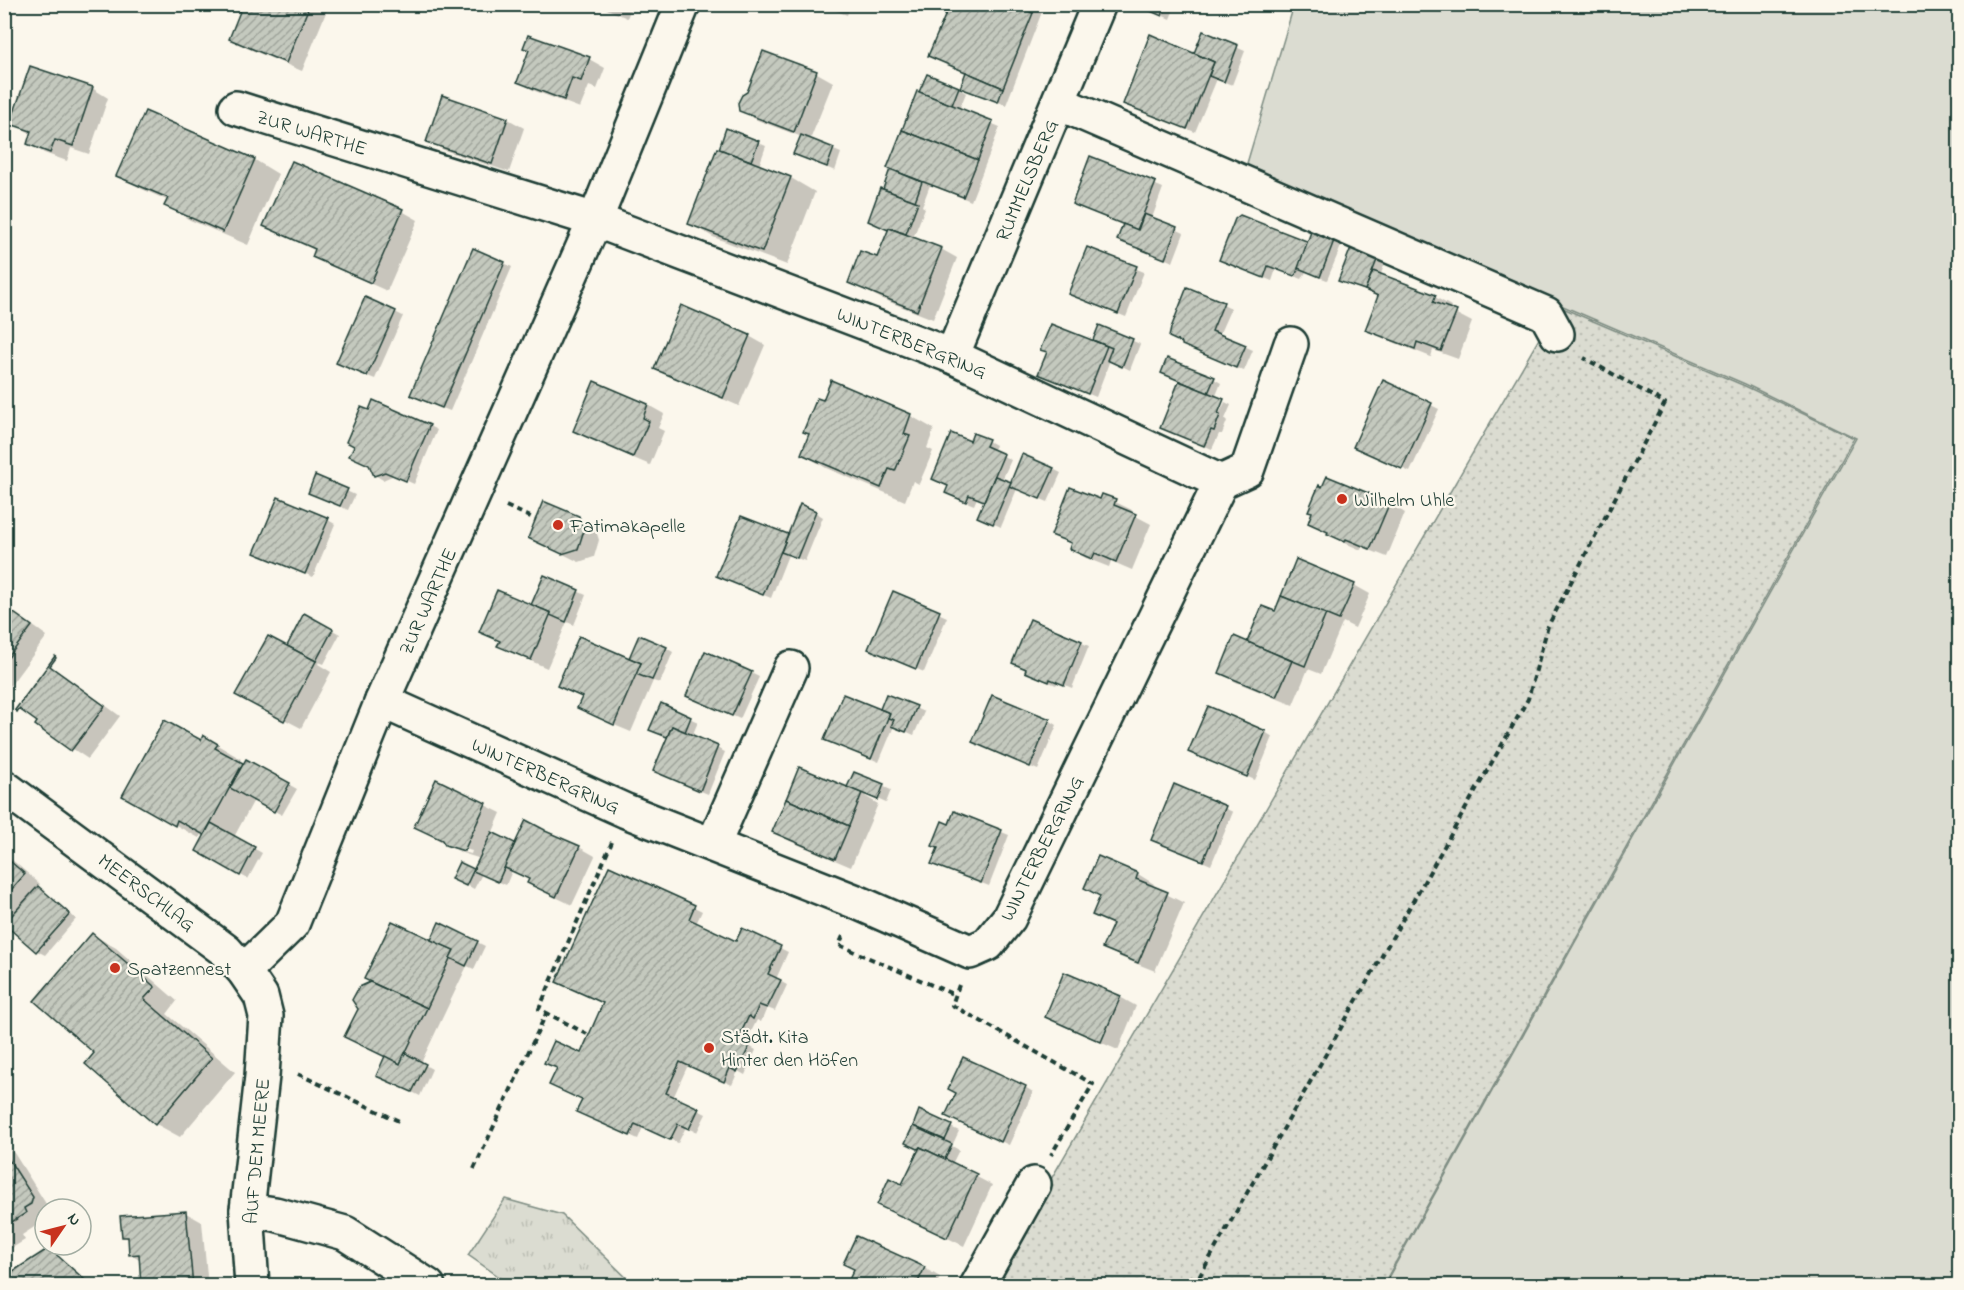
<svg xmlns="http://www.w3.org/2000/svg" width="1964" height="1290" viewBox="0 0 1964 1290" font-family="'Indie Flower',sans-serif">
<style>
.grass{fill:#dbdcd1;stroke:#7d8c82;stroke-width:1.5}
.park{fill:url(#park-tufts);stroke:#7d8c82;stroke-width:1.5}
.garden{fill:url(#garden-dots);stroke:#7d8c82;stroke-width:1.5}
.shadow{fill:#0003}
.building{fill:url(#building-hatch);stroke:#1f3d34;stroke-width:1.5}
.lines{fill:none;stroke-linecap:round;stroke-linejoin:round}
.minor-casing{stroke:#1f3d34;stroke-width:38}
.path{stroke:#1f3d34;stroke-width:4;stroke-dasharray:6 4.5;stroke-linecap:butt}
.minor{stroke:#fbf7ec;stroke-width:33}
.poi-dot{fill:#c8321e;stroke:#fbf7ec;stroke-width:2}
.labels{text-anchor:middle;stroke-width:4.5;stroke-linejoin:round;paint-order:stroke}
.street-label{font-size:20px;fill:#1f3d34;stroke:#fbf7ec}
.poi-label{font-size:20px;fill:#1f3d34;stroke:#fbf7ec;text-anchor:start}
</style>
<defs>
<pattern id="park-tufts" width="24" height="20" patternUnits="userSpaceOnUse" patternTransform="scale(1.5)"><rect width="24" height="20" fill="#dbdcd1"/><path d="M3 7l-1-3M5 7V3M7 7l1-3M15 17l-1-3M17 17v-4M19 17l1-3" fill="none" stroke="#bcbeb4"/></pattern>
<pattern id="garden-dots" width="8" height="8" patternUnits="userSpaceOnUse" patternTransform="scale(1.5)"><rect width="8" height="8" fill="#dbdcd1"/><path d="M2 2h.1M6 6h.1" fill="none" stroke="#bcbeb4" stroke-width="1.8" stroke-linecap="round"/></pattern>
<pattern id="building-hatch" width="6" height="6" patternUnits="userSpaceOnUse" patternTransform="scale(1.5)"><rect width="6" height="6" fill="#c4c9be"/><path d="M-1 1l2-2M0 6l6-6M5 7l2-2" fill="none" stroke="#9fa49b"/></pattern>
</defs>
<rect width="100%" height="100%" fill="#fbf7ec"/>
<filter id="ink" filterUnits="userSpaceOnUse"><feTurbulence type="fractalNoise" baseFrequency=".0167" numOctaves="2"/><feDisplacementMap in="SourceGraphic" scale="12" xChannelSelector="R" yChannelSelector="G"/><feConvolveMatrix kernelMatrix="1 2 1 2 8 2 1 2 1" color-interpolation-filters="sRGB"/></filter>
<g filter="url(#ink)">
<polygon class="grass" points="1294,5 1959,5 1959,1285 1384,1285 1856,438 1745,384 1245,170"/>
<polygon class="park" points="505,1199 562,1215 634,1285 511,1285 468,1255"/>
<polygon class="garden" points="1558,306 1745,386 1854,438 1383,1285 989,1286"/>
<g class="shadow">
<polygon points="245,4 329,5 302,71 247,48 231,39"/>
<polygon points="596,4 633,4 627,18"/>
<polygon points="818,4 851,4 847,15"/>
<polygon points="951,4 1045,4 1006,105 969,91 968,73"/>
<polygon points="1137,4 1176,4 1170,19"/>
<polygon points="1203,33 1245,51 1232,85 1217,79 1195,132 1132,107 1195,55"/>
<polygon points="763,53 817,73 833,82 810,140 841,153 835,171 795,154 802,137 757,120 741,110"/>
<polygon points="589,59 605,68 597,89 589,86 580,108 535,91 519,82"/>
<polygon points="92,88 108,98 89,154 71,148 67,161 44,153 28,143 32,134 12,123"/>
<polygon points="958,88 966,93 959,110 1000,127 971,201 930,185 922,206 925,208 913,238 941,249 957,258 933,319 882,299 850,282 878,259 889,230 869,221 892,169"/>
<polygon points="443,97 508,119 524,128 509,172 444,150 428,141"/>
<polygon points="145,113 255,160 278,174 248,245 190,220 166,206 169,201 142,189 118,175"/>
<polygon points="727,130 766,146 759,166 791,178 815,192 787,265 713,237 689,223"/>
<polygon points="1091,158 1163,188 1152,218 1184,233 1173,262 1119,240 1125,225"/>
<polygon points="402,211 418,220 387,291 329,265 314,256 316,250 265,226"/>
<polygon points="1334,240 1342,244 1327,280 1306,272 1302,279 1276,269 1272,281 1221,260"/>
<polygon points="1353,247 1386,261 1380,276 1435,297 1451,306 1449,310 1472,322 1458,359 1433,350 1431,357 1383,338 1367,329 1379,297 1348,284"/>
<polygon points="1088,249 1144,272 1126,317 1070,294"/>
<polygon points="504,263 512,267 450,411 419,399"/>
<polygon points="1223,304 1231,308 1219,335 1253,350 1244,371 1191,349"/>
<polygon points="395,312 403,316 375,379 345,367"/>
<polygon points="1100,327 1140,344 1130,370 1110,360 1096,397 1040,374 1048,353 1042,350 1094,342"/>
<polygon points="749,336 765,345 739,406 672,377 656,368"/>
<polygon points="1163,373 1214,379 1221,383 1215,398 1213,420 1216,421 1225,402 1231,405 1225,419 1227,421 1222,434 1219,434 1212,449 1161,427 1181,381"/>
<polygon points="595,382 648,405 664,414 658,428 664,431 650,465 591,440 575,431"/>
<polygon points="832,382 911,416 934,429 927,448 933,451 919,484 913,481 905,501 826,468 803,454"/>
<polygon points="1384,382 1439,409 1410,472 1362,450"/>
<polygon points="429,426 437,430 414,484 394,475 383,480 375,475 371,465"/>
<polygon points="988,441 995,445 993,451 1011,460 1002,480 1012,484 1053,469 1061,473 1048,502 1017,489 1001,527 979,517 985,501 977,498 974,505 954,497 971,443"/>
<polygon points="316,477 355,495 348,510 317,496"/>
<polygon points="1103,496 1132,510 1130,513 1151,524 1132,570 1111,561 1109,567 1086,558 1071,549 1072,545 1053,534 1101,501"/>
<polygon points="1389,503 1405,513 1387,557 1362,547 1361,550 1345,543 1309,523"/>
<polygon points="815,512 823,517 805,561 788,555 771,598 726,580 742,518 789,536"/>
<polygon points="578,518 595,527 599,540 594,557 579,562 529,537"/>
<polygon points="328,520 335,524 313,577 256,553"/>
<polygon points="545,577 586,595 574,625 567,622 547,668 515,654 499,645 501,642 481,631 532,607"/>
<polygon points="1354,585 1370,594 1355,628 1343,622 1321,674 1308,669 1293,705 1236,682 1220,672 1276,613"/>
<polygon points="893,593 947,617 924,672 877,652"/>
<polygon points="4,605 47,636 4,694"/>
<polygon points="304,615 340,634 324,664 319,662 318,664 331,672 301,728 253,703 287,648"/>
<polygon points="1031,621 1089,646 1072,688 1058,682 1056,685 1034,676"/>
<polygon points="666,648 673,652 660,683 653,681 631,732 595,717 579,708 583,698 559,685"/>
<polygon points="49,666 65,676 120,716 88,759 37,725 39,721 17,709"/>
<polygon points="751,673 759,677 740,719 695,699"/>
<polygon points="887,696 924,712 914,735 894,726 879,762 834,743 881,711"/>
<polygon points="661,705 698,722 692,736 725,752 708,794 662,775 669,738 658,733"/>
<polygon points="1049,720 1057,725 1038,770 981,746"/>
<polygon points="1265,732 1273,737 1255,780 1198,756"/>
<polygon points="204,737 241,759 238,762 244,766 247,761 297,789 282,815 254,800 234,837 262,853 248,879 198,851 206,835 202,833 199,838 147,809"/>
<polygon points="855,774 891,790 886,803 866,794 865,796 878,804 851,867 790,841 774,832 848,789"/>
<polygon points="437,781 501,813 492,834 516,845 579,847 595,856 572,905 545,892 529,883 530,880 512,871 506,885 482,874 474,889 461,882 460,864 475,871 481,859 462,853 456,850 471,854 472,851 451,845 455,849 416,827"/>
<polygon points="1175,786 1233,812 1211,865 1160,843"/>
<polygon points="955,813 1009,835 989,886 941,867 950,826"/>
<polygon points="4,853 40,884 37,887 45,892 76,919 45,955 37,951 6,923 4,925"/>
<polygon points="1099,858 1138,874 1154,884 1152,887 1184,903 1155,971 1120,957 1104,948 1114,926 1094,915 1101,897"/>
<polygon points="694,907 702,911 696,924 737,943 743,930 788,952 776,979 787,985 775,1011 767,1008 761,1022 757,1020 745,1044 756,1050 745,1075 738,1071 732,1085 688,1065 673,1098 706,1114 697,1132 686,1127 678,1143 643,1127 638,1139 586,1115 581,1055"/>
<polygon points="93,935 116,948 177,1001 167,1014 235,1072 180,1137 156,1124 96,1053"/>
<polygon points="477,942 485,946 474,969 467,966 421,1063 432,1069 420,1096 386,1079 386,1057 359,1008 360,988 437,944"/>
<polygon points="1120,997 1136,1006 1118,1050 1063,1026 1047,1017"/>
<polygon points="1025,1087 1033,1092 1009,1145 955,1120"/>
<polygon points="920,1112 959,1131 952,1146 959,1150 952,1164 992,1185 964,1246 878,1204 903,1186 920,1149 907,1142"/>
<polygon points="4,1147 14,1153 48,1207 48,1209 45,1209 45,1214 39,1217 42,1222 22,1235 25,1240 4,1253"/>
<polygon points="186,1213 202,1222 208,1286 142,1286 141,1260 131,1254 130,1240 123,1236"/>
<polygon points="49,1250 57,1255 91,1285 16,1286"/>
<polygon points="845,1264 924,1268 940,1277 936,1286 848,1286 855,1270"/>
<polygon points="331,1281 338,1286 328,1286"/>
</g>
<g class="building">
<polygon points="243,4 310,4 286,63 229,39"/>
<polygon points="950,4 1013,4 1033,13 1003,88 928,56"/>
<polygon points="1013,4 1036,4 1033,13"/>
<polygon points="1134,4 1166,4 1162,16"/>
<polygon points="1203,31 1238,45 1224,82 1209,76 1214,62 1194,53"/>
<polygon points="1150,34 1214,62 1187,129 1123,104"/>
<polygon points="528,35 590,57 581,81 572,78 564,100 517,82 529,50 523,48"/>
<polygon points="763,51 817,71 794,132 739,111 738,103 742,95 747,92"/>
<polygon points="30,66 93,87 73,146 55,140 50,153 27,144 31,131 10,124"/>
<polygon points="966,72 1003,88 998,102 960,88"/>
<polygon points="927,74 959,87 952,105 919,92"/>
<polygon points="917,91 993,121 978,160 902,130"/>
<polygon points="442,95 508,118 492,164 426,142"/>
<polygon points="145,111 255,159 223,232 164,206 168,198 116,176"/>
<polygon points="726,128 759,141 751,161 719,149"/>
<polygon points="902,130 978,160 963,197 887,168"/>
<polygon points="801,135 834,148 827,167 793,154"/>
<polygon points="717,148 791,177 762,252 688,224"/>
<polygon points="1090,156 1156,182 1137,230 1072,204"/>
<polygon points="292,161 403,209 371,283 312,257 315,249 263,226"/>
<polygon points="890,169 922,182 915,201 883,189"/>
<polygon points="880,188 918,202 906,234 889,228 888,230 868,221"/>
<polygon points="1144,214 1177,227 1165,259 1117,240 1123,224 1138,230"/>
<polygon points="1240,215 1309,242 1296,274 1294,276 1268,266 1264,278 1219,260 1235,219"/>
<polygon points="889,228 942,248 917,311 848,283 860,251 877,257"/>
<polygon points="1312,229 1335,238 1320,277 1298,268"/>
<polygon points="1352,245 1379,255 1365,290 1338,281"/>
<polygon points="1087,247 1137,266 1118,314 1068,294"/>
<polygon points="473,248 505,262 442,408 410,395"/>
<polygon points="1373,271 1436,295 1433,302 1457,311 1441,351 1417,342 1415,349 1365,330 1378,296 1365,290"/>
<polygon points="1187,287 1224,302 1212,331 1246,345 1236,368 1182,345 1182,343 1169,337 1171,328"/>
<polygon points="365,297 396,311 367,376 336,363"/>
<polygon points="681,305 750,335 723,398 654,369"/>
<polygon points="1051,324 1107,346 1088,394 1038,374 1047,352 1040,350"/>
<polygon points="1099,325 1133,339 1122,367 1107,360 1112,348 1093,340"/>
<polygon points="1167,358 1215,377 1208,393 1161,373"/>
<polygon points="831,380 911,414 904,434 910,436 895,471 889,469 881,488 801,454 809,434 803,432 817,398 823,400"/>
<polygon points="1383,380 1432,403 1402,469 1353,447"/>
<polygon points="594,381 648,404 643,418 649,421 633,457 573,431"/>
<polygon points="1179,381 1224,399 1218,414 1220,415 1214,431 1211,430 1204,446 1160,428"/>
<polygon points="373,400 430,425 406,481 385,472 374,476 369,465 349,456 354,446 346,442 361,407 369,410"/>
<polygon points="951,433 970,441 973,433 989,439 986,446 1004,454 984,501 969,495 966,502 945,493 948,486 932,479"/>
<polygon points="1022,454 1054,468 1040,499 1009,486"/>
<polygon points="315,475 348,489 340,506 308,493"/>
<polygon points="995,476 1011,482 993,524 977,517"/>
<polygon points="1327,476 1390,502 1370,549 1346,539 1345,542 1327,534 1328,532 1308,523 1312,512 1308,511 1319,485 1322,487"/>
<polygon points="1070,487 1100,499 1102,494 1116,499 1114,505 1136,514 1116,562 1095,553 1092,559 1069,549 1071,543 1051,535"/>
<polygon points="278,497 329,518 305,574 254,553"/>
<polygon points="543,501 579,516 584,530 578,549 562,554 528,538"/>
<polygon points="800,504 816,511 797,558 781,552"/>
<polygon points="741,516 788,534 763,595 716,576"/>
<polygon points="1296,559 1355,584 1339,620 1281,596"/>
<polygon points="544,575 579,590 566,622 550,615 551,613 531,605"/>
<polygon points="497,590 551,613 531,660 497,646 500,641 479,632"/>
<polygon points="893,591 940,611 916,669 868,649"/>
<polygon points="1281,596 1326,614 1305,666 1247,642 1262,606 1275,611"/>
<polygon points="4,606 32,626 4,663"/>
<polygon points="304,613 333,629 316,661 287,646"/>
<polygon points="1030,619 1082,641 1064,685 1050,679 1049,682 1025,672 1026,669 1012,663"/>
<polygon points="639,635 667,647 652,680 636,674 641,663 629,658"/>
<polygon points="268,636 316,661 284,721 235,695"/>
<polygon points="579,636 641,663 614,725 577,708 582,697 557,686"/>
<polygon points="1234,636 1292,661 1276,697 1219,673"/>
<polygon points="705,651 752,672 732,716 686,696"/>
<polygon points="55,656 56,658 50,666 105,706 71,751 35,725 37,722 19,709 17,712 15,710"/>
<polygon points="843,694 890,713 871,759 824,740"/>
<polygon points="886,694 917,706 906,732 891,726 894,720 888,718 890,713 880,709"/>
<polygon points="992,695 1050,719 1030,767 972,742"/>
<polygon points="661,703 691,717 685,732 672,726 667,737 649,730"/>
<polygon points="1208,706 1266,731 1247,777 1188,752"/>
<polygon points="164,720 201,740 203,735 218,744 215,748 243,763 204,835 177,820 175,826 122,796"/>
<polygon points="672,726 718,746 700,791 653,771"/>
<polygon points="246,759 290,783 274,812 230,788"/>
<polygon points="799,767 862,793 849,826 786,799"/>
<polygon points="854,772 884,784 878,800 847,787"/>
<polygon points="436,779 486,803 464,851 445,845 442,840 414,827"/>
<polygon points="1174,784 1226,806 1203,861 1151,840"/>
<polygon points="786,799 849,826 835,859 772,832"/>
<polygon points="954,811 1002,830 981,883 931,864 938,848 932,846 942,821 949,824"/>
<polygon points="526,820 545,830 545,831 580,846 556,897 527,883 529,879 505,868 502,871"/>
<polygon points="211,823 255,847 240,876 196,851"/>
<polygon points="492,832 515,843 498,882 473,871"/>
<polygon points="4,856 25,874 4,898"/>
<polygon points="1098,856 1138,873 1136,879 1168,892 1138,963 1102,948 1113,924 1092,915 1100,896 1084,888"/>
<polygon points="459,862 474,869 466,886 451,879"/>
<polygon points="609,866 695,905 689,919 736,941 742,928 781,946 768,974 781,980 767,1008 759,1005 753,1019 749,1016 738,1039 750,1045 737,1072 730,1068 724,1082 680,1062 666,1093 699,1108 689,1129 678,1124 670,1140 635,1124 630,1136 576,1112 582,1100 549,1085 557,1068 544,1063 554,1041 581,1053 603,1003 556,982"/>
<polygon points="38,886 70,914 36,952 4,924"/>
<polygon points="392,921 454,950 427,1008 364,979"/>
<polygon points="439,922 478,941 466,966 450,958 454,950 431,940"/>
<polygon points="92,933 155,987 144,999 212,1058 155,1125 85,1064 94,1053 34,1001"/>
<polygon points="1064,972 1121,996 1101,1042 1045,1017"/>
<polygon points="370,982 427,1008 400,1064 344,1037 358,1009 352,1000 359,987"/>
<polygon points="405,1053 426,1064 412,1092 376,1076 385,1056 400,1064"/>
<polygon points="963,1057 1026,1086 1001,1142 945,1116 956,1093 948,1089"/>
<polygon points="919,1110 952,1125 945,1140 913,1126"/>
<polygon points="913,1126 952,1144 945,1159 920,1147 918,1149 905,1143"/>
<polygon points="920,1147 977,1174 947,1238 877,1205 889,1178 902,1184"/>
<polygon points="4,1152 33,1197 31,1204 24,1208 26,1213 7,1225 10,1231 4,1234"/>
<polygon points="186,1211 193,1286 141,1286 139,1254 129,1255 128,1237 122,1237 120,1216"/>
<polygon points="856,1236 925,1267 916,1286 846,1286 854,1269 843,1264"/>
<polygon points="49,1248 85,1280 77,1286 15,1286 7,1275"/>
</g>
<g class="lines">
<g class="minor-casing">
<g id="minor">
<polyline points="1059,103 1546,314 1557,334"/>
<polyline points="236,108 595,220 952,356 1221,482 1009,918 988,944 970,952 859,903 626,811 382,701"/>
<polyline points="952,356 1099,4"/>
<polyline points="1221,482 1247,470 1291,344"/>
<polyline points="4,787 226,951 244,971 261,996 266,1016 262,1076 247,1210 252,1286"/>
<polyline points="713,845 791,668"/>
<polyline points="244,971 292,924 382,701 595,220 683,4"/>
<polyline points="247,1210 275,1214 345,1233 428,1286"/>
<polyline points="977,1286 1034,1184"/>
</g>
</g>
<g class="path">
<polyline points="506,506 535,519"/>
<polyline points="843,936 839,945 955,995"/>
<polyline points="959,985 952,1005 1093,1084 1051,1155"/>
<polyline points="587,1034 539,1009 612,842"/>
<polyline points="298,1074 401,1122"/>
<polyline points="474,1169 546,1014"/>
<polyline points="1194,1286 1528,699 1548,626 1665,403 1584,358"/>
</g>
<use href="#minor" class="minor"/>
</g>
</g>
<g class="poi-dot">
<circle cx="1342" cy="499" r="6"/>
<circle cx="558" cy="525" r="6"/>
<circle cx="115" cy="968" r="6"/>
<circle cx="709" cy="1048" r="6"/>
</g>
<g class="labels">
<g class="street-label">
<text transform="translate(312 132) rotate(17)" y="7">ZUR WARTHE</text>
<text transform="translate(1026 180) rotate(-67)" y="7">RUMMELSBERG</text>
<text transform="translate(912 342) rotate(22)" y="7">WINTERBERGRING</text>
<text transform="translate(427 601) rotate(-66)" y="7">ZUR WARTHE</text>
<text transform="translate(546 775) rotate(24)" y="7">WINTERBERGRING</text>
<text transform="translate(1041 848) rotate(-63)" y="7">WINTERBERGRING</text>
<text transform="translate(147 892) rotate(37)" y="7">MEERSCHLAG</text>
<text transform="translate(256 1151) rotate(-85)" y="7">AUF DEM MEERE</text>
</g>
<g class="poi-label">
<text x="1354" y="506">Wilhelm Uhle</text>
<text x="570" y="532">Fatimakapelle</text>
<text x="127" y="975">Spatzennest</text>
<text x="721" y="1043">Städt. Kita<tspan x="721" dy="23">Hinter den Höfen</tspan></text>
</g>
</g>
<rect width="1964" height="1290" fill="none" stroke="#fbf7ec" stroke-width="24"/>
<rect x="12" y="12" width="1940" height="1266" fill="none" stroke="#1f3d34" stroke-width="2" filter="url(#ink)"/>
<g transform="translate(63 1227) rotate(55)"><circle r="28" fill="#fbf7ec" stroke="#a3ada2" stroke-width="1.5"/>
<path d="M0-4.5L10 22L0 15L-10 22Z" fill="#c8321e"/>
<text y="-9" font-size="16" font-weight="bold" text-anchor="middle" fill="#1f3d34">N</text>
</g>
</svg>
